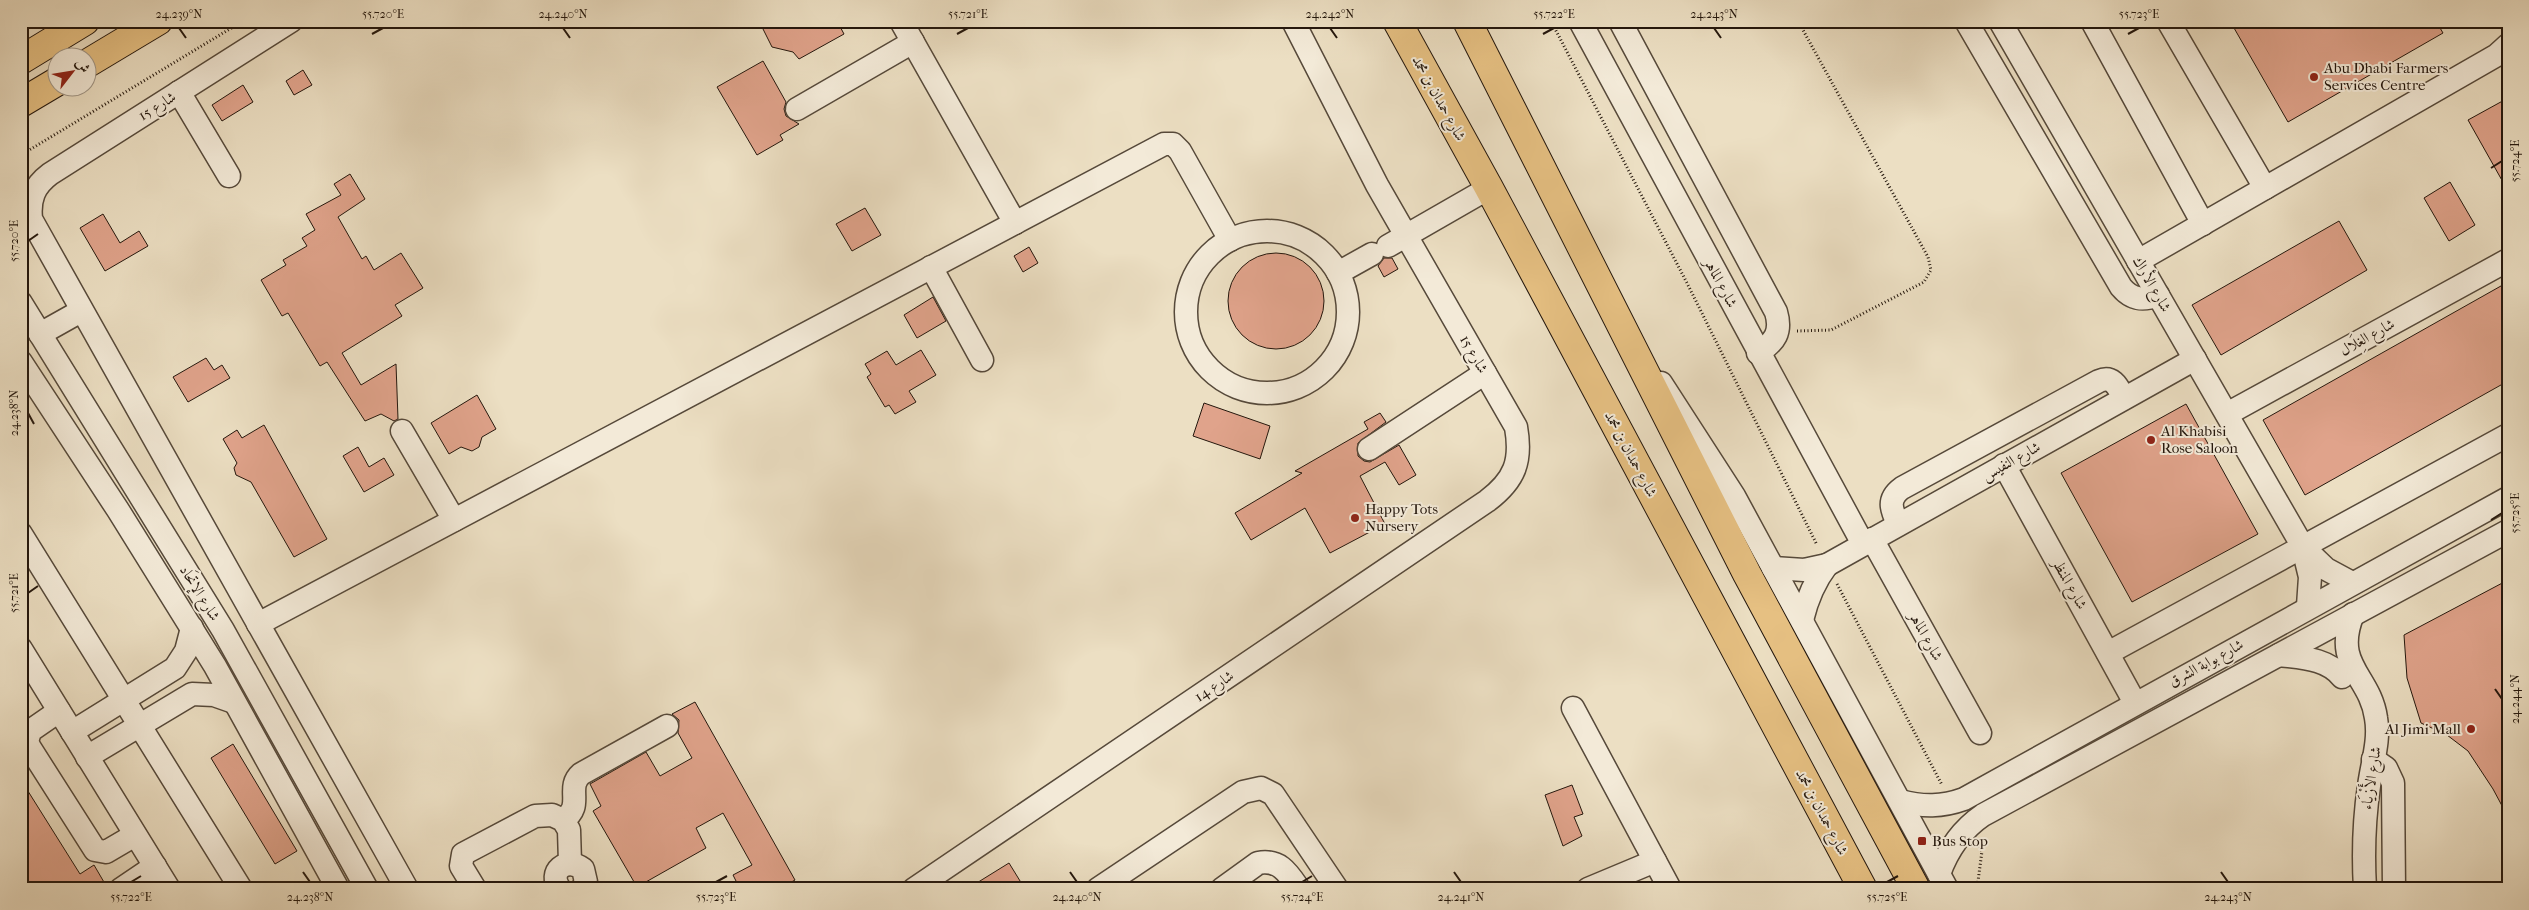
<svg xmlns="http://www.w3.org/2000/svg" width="2529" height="910" viewBox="0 0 2529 910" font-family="'IM FELL French Canon',Amiri,serif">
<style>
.building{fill:#e0a38b;stroke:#24170d}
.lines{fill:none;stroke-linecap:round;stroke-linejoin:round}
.minor-casing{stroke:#56493a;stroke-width:25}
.major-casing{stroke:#24170d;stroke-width:30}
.path{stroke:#24170d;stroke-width:3;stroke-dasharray:1 2.5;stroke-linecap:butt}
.minor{stroke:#f3ead8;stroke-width:22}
.major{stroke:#e6c082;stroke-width:28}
.ticks{fill:none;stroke:#24170d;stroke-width:2}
.poi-dot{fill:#8f2418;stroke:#f3ead8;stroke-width:2}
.labels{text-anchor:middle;stroke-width:4;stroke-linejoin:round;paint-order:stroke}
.poi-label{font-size:15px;fill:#24170d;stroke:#f3ead8;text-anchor:start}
.street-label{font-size:15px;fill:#24170d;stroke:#f3ead8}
.neatline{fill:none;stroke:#24170d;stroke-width:2}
.ticks-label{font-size:12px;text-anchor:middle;fill:#24170d}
</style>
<rect width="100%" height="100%" fill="#ecdfc3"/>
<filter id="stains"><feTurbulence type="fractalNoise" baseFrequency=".004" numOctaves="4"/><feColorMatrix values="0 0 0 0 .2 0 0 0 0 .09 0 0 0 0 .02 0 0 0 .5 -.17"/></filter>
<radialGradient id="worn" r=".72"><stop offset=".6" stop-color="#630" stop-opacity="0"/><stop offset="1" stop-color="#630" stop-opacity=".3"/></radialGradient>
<g class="building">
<polygon points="759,21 837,21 844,34 799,59 793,52 772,47"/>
<polygon points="2230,21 2436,21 2443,33 2288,122"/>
<polygon points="763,61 786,102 784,109 786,116 799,124 780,135 783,140 757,155 717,87"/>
<polygon points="303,70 312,85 294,95 286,81"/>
<polygon points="243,85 253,102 222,121 212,105"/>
<polygon points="2508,98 2508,191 2468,120"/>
<polygon points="350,174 365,199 338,217 362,259 366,256 374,270 401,253 423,288 395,305 402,316 342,353 361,385 396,364 398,419 394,421 381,414 365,421 327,362 320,366 288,313 282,316 261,280 286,265 283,260 307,246 302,238 315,230 306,214 341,195 334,184"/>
<polygon points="2450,182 2475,225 2449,241 2424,198"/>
<polygon points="865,208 881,235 852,251 836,224"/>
<polygon points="103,214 120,243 139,231 148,246 105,271 80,228"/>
<polygon points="2339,221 2367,270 2221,355 2192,305"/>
<polygon points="1029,247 1038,263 1023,272 1014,256"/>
<circle cx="1276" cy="301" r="48"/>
<polygon points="1384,258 1392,258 1398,269 1384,277 1378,266"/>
<polygon points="2508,282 2508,381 2305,495 2263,420"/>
<polygon points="933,297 946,321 917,338 904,315"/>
<polygon points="921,350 936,375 909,391 916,402 895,414 889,405 885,407 867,377 871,374 865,364 887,351 896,365"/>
<polygon points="206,358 214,370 222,365 230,378 188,402 173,377"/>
<polygon points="477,395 496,429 482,437 479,447 472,451 461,447 449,454 431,423"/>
<polygon points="1204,403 1270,426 1260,459 1193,436"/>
<polygon points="2186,404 2258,534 2132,602 2061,473"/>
<polygon points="1380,413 1386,422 1358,443 1358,456 1364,461 1370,462 1399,445 1416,475 1399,485 1385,462 1360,476 1385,524 1330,553 1305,508 1251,540 1235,513 1302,473 1295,471 1368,429 1364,422"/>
<polygon points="264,425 327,539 294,557 251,482 236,475 234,468 237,463 223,439 237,430 242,438"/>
<polygon points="358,447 369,467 384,458 394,475 364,492 343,456"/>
<polygon points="2508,580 2508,817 2493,789 2468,751 2447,735 2421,723 2407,678 2404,635"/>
<polygon points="695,702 795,880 779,889 740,889 733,875 752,865 723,813 696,828 706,848 637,887 593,811 601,806 590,784 646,752 660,776 692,758 678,733 679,720 672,714"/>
<polygon points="233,744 297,851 275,864 211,758"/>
<polygon points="21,780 80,874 94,865 108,889 21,889"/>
<polygon points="1572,785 1583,814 1574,817 1582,836 1563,846 1545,795"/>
<polygon points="1009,863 1025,889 967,889"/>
</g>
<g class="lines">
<g class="minor-casing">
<g id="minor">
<path d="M291 21 50 174C34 186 29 199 31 219L407 889"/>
<polyline points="901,21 1015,223"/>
<polyline points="1580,21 1863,544"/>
<path d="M1620 21 1776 312C1782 332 1775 342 1758 353"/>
<path d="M1966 21 2121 287C2132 300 2143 301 2158 295"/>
<polyline points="2000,21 2303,547 2326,569 2352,583"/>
<polyline points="2092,21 2203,224"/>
<polyline points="2168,21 2265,188"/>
<polyline points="179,92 229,176"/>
<polyline points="797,109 913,42"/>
<circle cx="1267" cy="312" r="81"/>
<polyline points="1388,246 1489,188"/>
<polyline points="2138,261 2497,55 2508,45"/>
<polyline points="931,267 982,360"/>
<polyline points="1338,273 1372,254"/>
<polyline points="21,303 223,630 367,889"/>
<polyline points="40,334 81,311"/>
<polyline points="21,362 118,510 215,666 338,889"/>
<polyline points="1661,383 1734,496 1947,889"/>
<polyline points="2227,414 2508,260"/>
<polyline points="402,431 454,520"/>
<polyline points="1369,449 1485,373"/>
<polyline points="2004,465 2135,703"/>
<path d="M1898 524C1891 509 1887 499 1902 488L2099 381C2113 375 2118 387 2124 398"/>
<polyline points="21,534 241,889"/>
<polyline points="1872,539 1980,733"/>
<polyline points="2303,548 2310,577 2308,606"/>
<polyline points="1773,568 1804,570 1827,565 2195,359"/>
<path d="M2353 614C2332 666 2370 675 2376 718 2380 740 2372 763 2369 786 2364 820 2363 855 2365 889"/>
<path d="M1802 620C1807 599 1814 582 1827 565"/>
<polyline points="258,624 1164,144 1173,144 1180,151 1230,240"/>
<polyline points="21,649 169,889"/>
<polyline points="2108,653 2508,435"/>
<path d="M2279 655C2301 658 2327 658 2342 677"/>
<polyline points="1573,708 1670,889"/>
<polyline points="59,711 30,731 27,742 30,748 95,850 106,852 135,835"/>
<polyline points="72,732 175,668 186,651 192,628"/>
<polyline points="87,757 192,694 214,695 234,702"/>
<polyline points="2373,759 2386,768 2393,783 2394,889"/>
<path d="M1900 801C1923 807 1942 807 1964 799L2508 498"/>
<path d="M563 820C585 806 565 788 581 774L667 726"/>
<path d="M1939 874C1948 849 1961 830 1983 815L2508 531"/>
<polyline points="121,889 155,866"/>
<polyline points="475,889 461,866 463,854 535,816 552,815 563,820 569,830 570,863"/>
<path d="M560 889C547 872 566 856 583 869L586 882 582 889"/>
<path d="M914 889 1487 501C1515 480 1522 461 1516 427L1377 185 1293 21"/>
<polyline points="1098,889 1243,792 1261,788 1273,794 1337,889"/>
<path d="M1222 889 1258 863C1280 859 1288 873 1299 889"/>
<polyline points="1588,889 1655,861"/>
</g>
</g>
<g class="major-casing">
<g id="major">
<polyline points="1397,21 1489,188 1863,889"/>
<polyline points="1467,21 1747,574 1916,889"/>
<polyline points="21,60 85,21"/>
<polyline points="88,63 158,21"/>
<polyline points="21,103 58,81"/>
</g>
</g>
<g class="path">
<polyline points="1551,21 1687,283 1817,545"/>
<polyline points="21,155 243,21"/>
<polyline points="1797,331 1831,330 1924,282 1931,270 1928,257 1798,21"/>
<polyline points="1837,584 1942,785"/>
<polyline points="1977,889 1982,851 1978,844"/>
</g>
<use href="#minor" class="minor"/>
<use href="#major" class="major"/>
</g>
<path class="ticks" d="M179 28 186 38M563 28 570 38M1330 28 1337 38M1714 28 1721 38M372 34 383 28M957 34 968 28M1543 34 1554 28M2128 34 2139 28M2491 168 2502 161M28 241 38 234M28 413 34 424M2491 520 2502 513M28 593 38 586M2495 689 2502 699M303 872 310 882M1070 872 1077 882M1454 872 1461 882M2221 872 2228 882M131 882 141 876M716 882 727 876M1302 882 1312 876M1887 882 1898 876"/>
<g class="poi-dot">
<circle cx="2314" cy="77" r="5"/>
<circle cx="2151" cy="440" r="5"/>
<circle cx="1355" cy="518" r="5"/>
<circle cx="2471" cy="729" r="5"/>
<rect x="1917" y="836" width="10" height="10" rx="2.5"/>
</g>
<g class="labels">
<g class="poi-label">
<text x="2324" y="73">Abu Dhabi Farmers<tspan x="2324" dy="17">Services Centre</tspan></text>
<text x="2161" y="436">Al Khabisi<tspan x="2161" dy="17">Rose Saloon</tspan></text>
<text x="1365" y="514">Happy Tots<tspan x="1365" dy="17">Nursery</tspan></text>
<text x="2461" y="734" text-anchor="end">Al Jimi Mall</text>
<text x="1932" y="846">Bus Stop</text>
</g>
<g class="street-label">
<text transform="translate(1439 98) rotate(61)" y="5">شارع حمدان بن محمد</text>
<text transform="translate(157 106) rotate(-32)" y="5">شارع 15</text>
<text transform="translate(1721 283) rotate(62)" y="5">شارع الماهر</text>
<text transform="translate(2152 284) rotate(60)" y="5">شارع الأراك</text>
<text transform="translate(2367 337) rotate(-29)" y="5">شارع الغِلَال</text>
<text transform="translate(1474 354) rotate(60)" y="5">شارع 15</text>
<text transform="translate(1631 454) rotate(62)" y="5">شارع حمدان بن محمد</text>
<text transform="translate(2011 461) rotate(-29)" y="5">شارع النفيس</text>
<text transform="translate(2070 584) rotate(61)" y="5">شارع المنظر</text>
<text transform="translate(200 593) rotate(58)" y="5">شارع الإتحَاد</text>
<text transform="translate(1926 636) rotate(61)" y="5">شارع الماهر</text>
<text transform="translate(2206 663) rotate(-29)" y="5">شارع بوابة الشرق</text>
<text transform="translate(1214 686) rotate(-34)" y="5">شارع 14</text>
<text transform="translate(2371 778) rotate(-81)" y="5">شارع الأَزْيَاء</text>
<text transform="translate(1822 812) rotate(62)" y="5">شارع حمدان بن محمد</text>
</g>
</g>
<rect width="2529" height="910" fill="none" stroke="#ecdfc3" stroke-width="55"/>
<g transform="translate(72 72) rotate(59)"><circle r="24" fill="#f3ead8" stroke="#a09687"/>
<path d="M0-4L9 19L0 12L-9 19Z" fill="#8f2418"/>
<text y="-8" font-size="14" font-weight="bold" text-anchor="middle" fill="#24170d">ش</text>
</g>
<rect x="28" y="28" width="2474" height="854" class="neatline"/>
<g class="ticks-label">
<text x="179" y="18">24.239°N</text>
<text x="383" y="18">55.720°E</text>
<text x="563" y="18">24.240°N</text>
<text x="968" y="18">55.721°E</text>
<text x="1330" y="18">24.242°N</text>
<text x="1554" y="18">55.722°E</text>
<text x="1714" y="18">24.243°N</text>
<text x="2139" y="18">55.723°E</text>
<text transform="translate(2515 161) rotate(-90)" y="4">55.724°E</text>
<text transform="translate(14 241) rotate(-90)" y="4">55.720°E</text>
<text transform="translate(14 413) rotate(-90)" y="4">24.238°N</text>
<text transform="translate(2515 513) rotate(-90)" y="4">55.725°E</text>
<text transform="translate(14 593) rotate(-90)" y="4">55.721°E</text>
<text transform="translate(2515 699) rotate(-90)" y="4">24.244°N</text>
<text x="131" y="901">55.722°E</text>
<text x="310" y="901">24.238°N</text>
<text x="716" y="901">55.723°E</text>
<text x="1077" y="901">24.240°N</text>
<text x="1302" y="901">55.724°E</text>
<text x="1461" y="901">24.241°N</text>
<text x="1887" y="901">55.725°E</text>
<text x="2228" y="901">24.243°N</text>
</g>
<rect width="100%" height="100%" filter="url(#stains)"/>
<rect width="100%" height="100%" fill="url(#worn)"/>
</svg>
